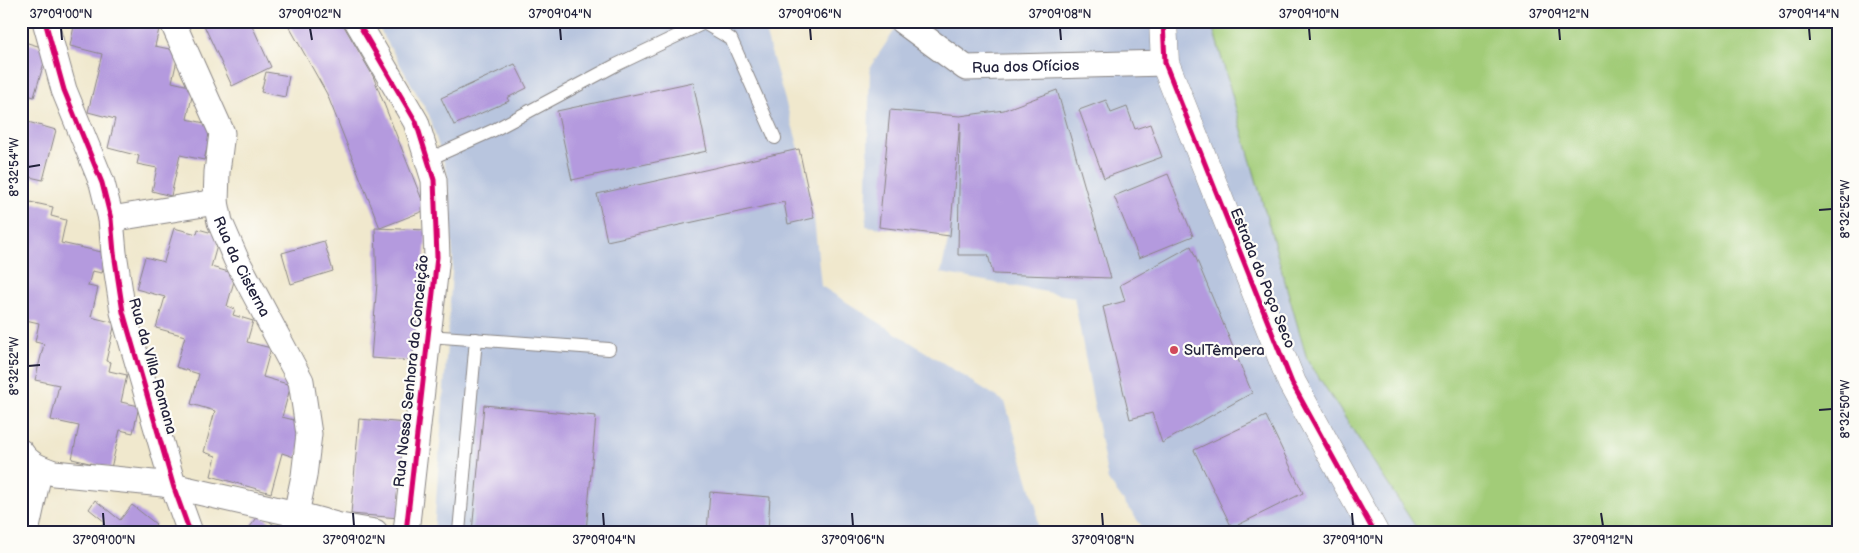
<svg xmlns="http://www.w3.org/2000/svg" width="1859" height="553" viewBox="0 0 1859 553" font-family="'Balsamiq Sans',sans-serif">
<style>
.industrial{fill:#b8c5de}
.green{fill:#a2cc78;stroke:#62775a}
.building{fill:#b49ade}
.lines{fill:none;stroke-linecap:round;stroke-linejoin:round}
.lane-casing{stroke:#898584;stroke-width:14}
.street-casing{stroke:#898584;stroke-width:27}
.secondary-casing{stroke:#898584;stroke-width:29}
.lane{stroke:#fff;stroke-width:12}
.street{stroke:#fff;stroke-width:25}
.secondary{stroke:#fff;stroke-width:28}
.cycleway-casing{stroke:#fdfcf7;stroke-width:8}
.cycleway{stroke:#d6006c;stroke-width:5}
.ticks{fill:none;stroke:#22223b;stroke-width:2}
.poi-dot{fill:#d1495b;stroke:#fdfcf7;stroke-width:2}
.labels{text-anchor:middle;stroke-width:4.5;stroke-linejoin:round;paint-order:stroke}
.street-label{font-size:15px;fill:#22223b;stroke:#fdfcf7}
.poi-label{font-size:15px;fill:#22223b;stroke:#fdfcf7;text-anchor:start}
.neatline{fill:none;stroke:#22223b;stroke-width:2}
.ticks-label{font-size:12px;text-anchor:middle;fill:#22223b}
</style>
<rect width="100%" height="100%" fill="#fdfcf7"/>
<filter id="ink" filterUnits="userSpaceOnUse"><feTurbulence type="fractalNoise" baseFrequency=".02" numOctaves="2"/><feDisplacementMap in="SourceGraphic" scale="10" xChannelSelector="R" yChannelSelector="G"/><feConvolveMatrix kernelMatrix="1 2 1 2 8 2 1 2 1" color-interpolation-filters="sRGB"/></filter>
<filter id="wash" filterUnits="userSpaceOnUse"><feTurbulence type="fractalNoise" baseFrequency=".0096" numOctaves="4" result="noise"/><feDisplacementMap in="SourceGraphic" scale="20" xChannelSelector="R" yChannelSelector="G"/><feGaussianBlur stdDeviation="1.12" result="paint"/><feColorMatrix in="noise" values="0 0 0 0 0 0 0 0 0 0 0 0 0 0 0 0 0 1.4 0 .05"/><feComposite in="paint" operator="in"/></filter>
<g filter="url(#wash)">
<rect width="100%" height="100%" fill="#f0e8cd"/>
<g class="industrial">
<polygon points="375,21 762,21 803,162 814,218 821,286 1005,402 1037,510 1038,532 434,532 453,258 447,173 429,115"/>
<polygon points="901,21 1211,21 1307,359 1419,532 1146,532 1108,480 1074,297 941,273 949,236 866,226 870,67"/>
</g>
<polygon class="green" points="1211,21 1838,21 1838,532 1419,532 1307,359"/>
<g id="blocks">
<g class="building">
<polygon points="75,21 161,21 155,46 179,51 172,82 194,87 187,119 213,125 204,160 180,155 171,196 152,191 157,168 137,164 139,156 108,148 115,119 88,112 102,54 70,46"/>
<polygon points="202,21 250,21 271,67 232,86"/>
<polygon points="286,21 341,21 373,76 426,210 380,228 327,94"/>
<polygon points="21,41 48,49 34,97 21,93"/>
<polygon points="515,64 527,88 507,98 509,101 454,125 441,98"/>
<polygon points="266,72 289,76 285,97 261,92"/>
<polygon points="693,82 707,151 572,180 557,111"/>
<polygon points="1057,90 1111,278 993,274 988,255 958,255 960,122 950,236 879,227 890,110 960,116 1004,110"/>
<polygon points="1106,100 1111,113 1127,107 1135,129 1150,124 1162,157 1104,178 1079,110"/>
<polygon points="28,122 56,130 43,180 21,175 21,137 24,138"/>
<polygon points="799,149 814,218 788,224 784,202 607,241 597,194"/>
<polygon points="1168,174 1193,236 1139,258 1114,196"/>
<polygon points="21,200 53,207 51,216 66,220 61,243 106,253 102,273 92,271 88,286 98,288 91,317 115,323 106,361 111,362 109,371 127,375 121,402 139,406 133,433 120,430 111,468 72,459 79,426 51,420 59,385 35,380 44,344 35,342 39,323 21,319"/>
<polygon points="174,228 197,234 198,229 220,235 211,267 236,274 227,306 235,309 233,315 253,321 247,342 271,348 263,377 291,385 282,417 306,423 297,458 282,453 271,493 211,476 216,456 204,452 215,411 191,404 199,374 176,367 185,336 156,328 165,297 136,289 145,257 164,262"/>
<polygon points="375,228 427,230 414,361 371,358 377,283"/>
<polygon points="324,241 333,271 291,284 282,253"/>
<polygon points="1191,246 1252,393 1162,443 1152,413 1130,419 1103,307 1125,301 1120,285"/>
<polygon points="484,405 596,416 586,532 472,532"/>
<polygon points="1266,416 1303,493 1232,528 1194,450"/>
<polygon points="359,419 407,423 399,518 351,514"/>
<polygon points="710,492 770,497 768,532 707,532"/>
<polygon points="95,500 120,520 132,505 156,524 150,532 98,532 105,522 89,509"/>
<polygon points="260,514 283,532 246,532"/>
</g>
</g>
</g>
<g filter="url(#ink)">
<use href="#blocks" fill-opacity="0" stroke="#898584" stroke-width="1"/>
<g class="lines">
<g class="lane-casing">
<g id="lane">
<polyline points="427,160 494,130 616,65 704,23 731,39 775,138"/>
<polyline points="428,336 609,349"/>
<polyline points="459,532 476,339"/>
</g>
</g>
<g class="street-casing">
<g id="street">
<polyline points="45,21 64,90 102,183 111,219 114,253 123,312 174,488 190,532"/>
<path id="s1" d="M172 21 222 133 217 172 216 202 220 222 236 259 301 381 309 434 304 476 296 514"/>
<polyline points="357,21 416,122 434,180 437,257 406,532"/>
<path id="s2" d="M902 21 966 68 1165 63"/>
<polyline points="111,219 216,202"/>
<path d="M21 452C28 464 42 469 54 473L163 484 296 514 340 526 375 532"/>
<polyline points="26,532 40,468"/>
</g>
</g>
<g class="secondary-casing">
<polyline id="secondary" points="1163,21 1165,63 1292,383 1374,532"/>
</g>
<use href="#lane" class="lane"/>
<use href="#street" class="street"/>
<use href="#secondary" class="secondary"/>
<g class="cycleway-casing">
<g id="cycleway">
<polyline points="45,21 64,90 102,183 111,219 114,253 123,312 174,488 190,532"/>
<polyline points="357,21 416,122 434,180 437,257 406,532"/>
<polyline points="1163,21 1165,63 1292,383 1374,532"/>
</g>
</g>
<use href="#cycleway" class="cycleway"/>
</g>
</g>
<path class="ticks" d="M61 28 62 40M310 28 312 40M560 28 561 40M810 28 811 40M1060 28 1061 40M1309 28 1310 40M1559 28 1560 40M1809 28 1810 40M28 167 40 165M1819 210 1832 209M28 366 40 365M1819 410 1832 409M103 513 104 526M353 513 354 526M603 513 604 526M852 513 853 526M1102 513 1103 526M1352 513 1353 526M1601 513 1603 526"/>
<circle class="poi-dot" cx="1174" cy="350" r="5"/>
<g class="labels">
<g class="street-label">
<text dy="5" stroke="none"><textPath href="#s2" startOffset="139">Rua dos Ofícios</textPath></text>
<text dy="5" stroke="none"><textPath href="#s1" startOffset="262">Rua da Cisterna</textPath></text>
<text transform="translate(1263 278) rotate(68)" y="5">Estrada do Poço Seco</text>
<text transform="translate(153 366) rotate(74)" y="5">Rua da Villa Romana</text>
<text transform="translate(411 371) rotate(-84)" y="5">Rua Nossa Senhora da Conceição</text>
</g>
<g class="poi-label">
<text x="1184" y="355">SulTêmpera</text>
</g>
</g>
<rect width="1859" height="553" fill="none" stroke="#fdfcf7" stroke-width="55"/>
<rect x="28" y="28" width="1804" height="498" class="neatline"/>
<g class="ticks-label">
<text x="61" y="18">37°09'00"N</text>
<text x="310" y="18">37°09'02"N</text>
<text x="560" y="18">37°09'04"N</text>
<text x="810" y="18">37°09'06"N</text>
<text x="1060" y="18">37°09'08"N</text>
<text x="1309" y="18">37°09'10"N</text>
<text x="1559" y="18">37°09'12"N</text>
<text x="1809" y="18">37°09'14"N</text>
<text transform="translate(14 167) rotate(-90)" y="4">8°32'54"W</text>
<text transform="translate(1845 209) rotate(-90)" y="4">8°32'52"W</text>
<text transform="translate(14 366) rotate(-90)" y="4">8°32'52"W</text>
<text transform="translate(1845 409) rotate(-90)" y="4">8°32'50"W</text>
<text x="104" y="544">37°09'00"N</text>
<text x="354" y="544">37°09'02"N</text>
<text x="604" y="544">37°09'04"N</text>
<text x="853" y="544">37°09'06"N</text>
<text x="1103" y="544">37°09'08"N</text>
<text x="1353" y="544">37°09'10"N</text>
<text x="1603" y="544">37°09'12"N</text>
</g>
</svg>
